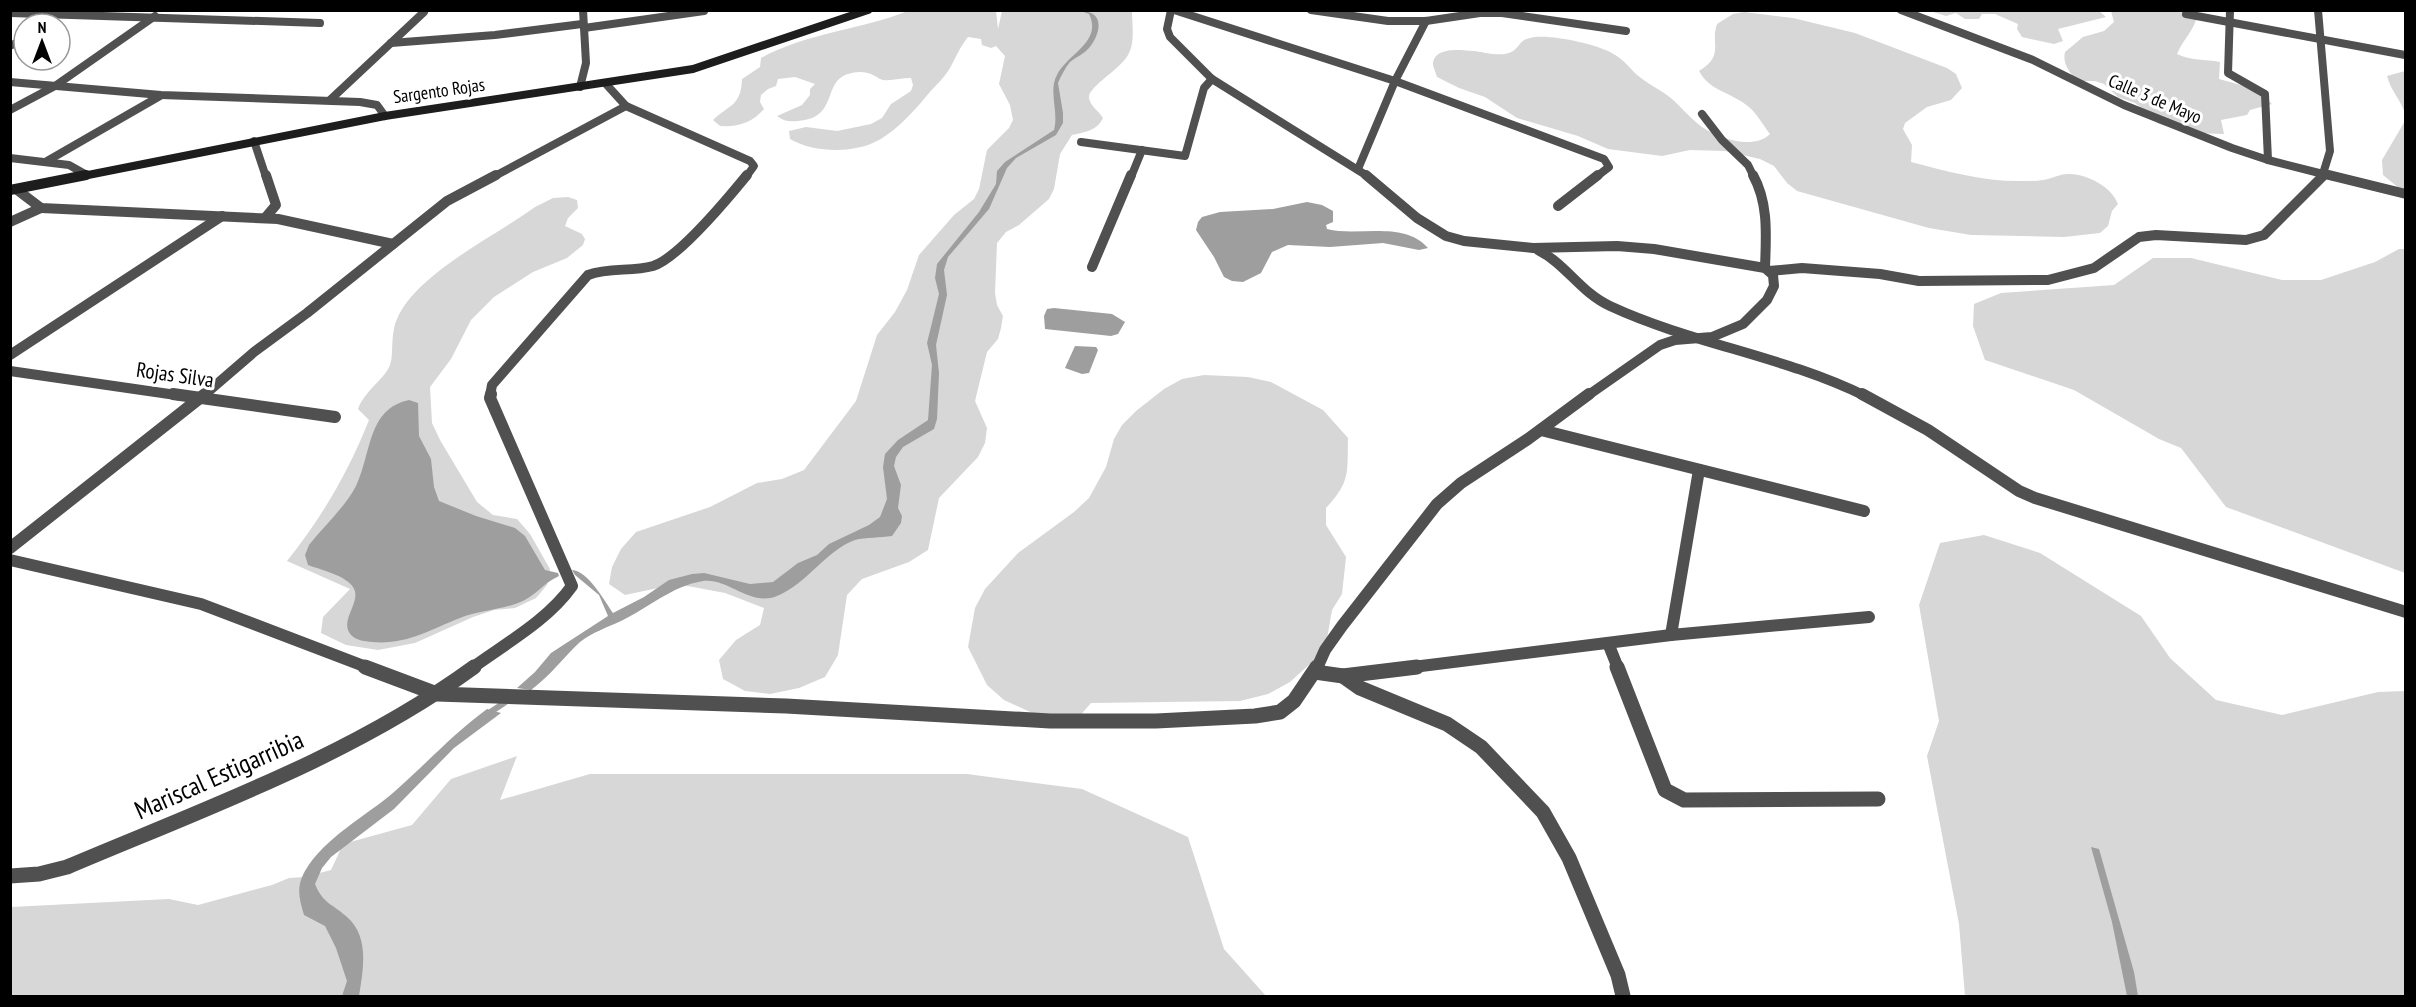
<svg xmlns="http://www.w3.org/2000/svg" width="2416" height="1007" viewBox="0 0 2416 1007" font-family="'PT Sans Narrow',sans-serif">
<style>
.green{fill:#d7d7d7}
.water{fill:#9e9e9e}
.lines{fill:none;stroke-linecap:round;stroke-linejoin:round}
.stream{stroke:#9e9e9e;stroke-width:6}
.street-far3{stroke:#505050;stroke-width:8}
.street-far2{stroke:#505050;stroke-width:10}
.street-far1{stroke:#505050;stroke-width:12}
.street{stroke:#505050;stroke-width:15}
.secondary-far1{stroke:#1d1d1d;stroke-width:8}
.secondary{stroke:#1d1d1d;stroke-width:10}
.labels{text-anchor:middle;stroke-width:6;stroke-linejoin:round;paint-order:stroke}
.far-street-label{font-size:18px;fill:#000;stroke:#fff}
.street-label{font-size:21px;fill:#000;stroke:#fff}
.near-street-label{font-size:26px;fill:#000;stroke:#fff}
</style>
<rect width="100%" height="100%" fill="#fff"/>
<g class="green">
<path d="M908 11H996L998 29 1002 11H1132C1132 24 1135 41 1129 53 1123 68 1087 87 1089 98 1090 106 1099 111 1103 118 1097 131 1085 132 1072 135L1060 154 1054 189 1049 199 1019 225 1006 232 997 243 995 293 997 305 1003 316 1001 328 998 339 987 352 975 401 987 428 985 443 978 457 939 498 928 550 909 562 862 579 847 595 838 655 825 677 799 688 770 694 745 691 723 679 719 660 736 640 760 625 764 608 725 593 677 584 625 595 609 584 612 567 621 549 636 532 710 507 757 483 782 479 804 470 856 401 877 335 895 312 907 290 919 255 954 215 974 199 979 189 987 150 1009 128 1013 120 1010 105 999 84 1005 56 996 46 991 48 982 45 981 39 968 37C960 47 956 57 950 68 945 77 936 85 929 93 916 109 897 130 879 140 854 154 814 153 790 139L789 131 806 127 837 131 871 124 882 118 891 104 911 91 913 85 911 78C902 78 892 81 883 80 879 79 879 78 875 76 867 71 857 71 848 74 822 82 839 118 798 121 789 122 784 121 777 116L802 105 810 95V89L815 84 795 77 778 79 776 86 768 89 761 95 760 102 764 109C752 123 738 127 720 126L713 120C730 104 741 106 742 79L760 67 761 58C806 33 860 30 908 11Z"/>
<polygon points="1935,11 2098,10 2106,17 2058,29 2063,41 2054,44 2022,37 2017,29 2018,24 1995,14 1982,14 1979,19 1965,19 1956,13 1946,16 1933,12"/>
<path d="M2111 11H2192L2196 20C2191 34 2182 41 2177 54 2191 61 2205 59 2220 62L2219 79 2255 89 2272 104 2250 110 2247 115 2221 120 2224 134 2191 133 2159 124 2147 117 2144 110 2135 103 2118 97 2104 84 2095 81H2078C2070 74 2062 63 2065 52L2083 37 2104 31 2114 22Z"/>
<path d="M1744 12 1793 18 1855 33 1947 68 1956 74 1962 88 1951 100 1927 107 1905 123 1903 129 1912 145 1911 162C1949 172 1985 182 2024 181 2030 181 2037 181 2043 180 2051 179 2061 173 2070 174 2088 175 2111 186 2118 204L2112 211 2108 226 2100 233 2064 237 1971 235 1929 228 1797 191 1787 183 1774 166 1760 159 1725 151 1690 150 1662 156 1608 149 1578 136 1517 118 1485 97 1459 88 1437 77C1436 73 1433 67 1433 64 1434 46 1462 50 1473 51 1484 52 1503 58 1513 51 1520 46 1520 40 1530 38 1547 33 1595 44 1610 52 1627 61 1629 69 1641 78 1651 86 1663 91 1672 99 1682 108 1691 119 1702 127 1719 139 1754 150 1770 134 1762 124 1756 111 1745 104 1729 92 1709 90 1699 71 1725 55 1710 44 1717 24L1733 14Z"/>
<path d="M2405 71H2406L2405 113C2400 99 2391 91 2387 76Z"/>
<polygon points="2405,121 2405,193 2383,175 2382,160"/>
<path d="M568 197 577 200 578 208 568 218 565 226 582 234 585 239 583 245 567 258 533 272 494 297 471 320 451 359 430 387 432 423 440 440 477 502 493 515 517 519 530 534 550 569 547 585 536 598 515 608 494 610 473 617 415 643 378 650 346 645 321 633 323 617 350 589 287 561C322 517 348 473 369 420L358 409C365 390 384 380 390 365 394 357 390 334 397 319 416 274 495 236 535 207L553 198Z"/>
<polygon points="2399,249 2406,249 2405,573 2226,507 2181,448 2159,439 2074,390 1985,360 1973,326 1974,304 2001,293 2114,285 2153,258 2191,258 2282,280 2321,280 2375,262"/>
<path d="M1204 375 1248 377 1271 382 1323 410 1348 438C1347 473 1351 481 1326 508V525L1346 557 1342 594 1332 610 1325 650 1290 682 1268 694 1240 701 1091 703 1077 719 1050 721 1004 700 987 685 968 647 975 608 985 589 1018 553 1074 512 1089 498 1106 467 1114 439 1122 425 1136 411 1164 389 1182 379Z"/>
<polygon points="1984,535 2040,553 2141,616 2170,658 2216,700 2282,715 2378,692 2405,691 2405,996 1965,996 1959,924 1927,756 1939,721 1919,605 1940,543"/>
<polygon points="517,756 500,800 590,774 967,774 1082,789 1188,837 1224,949 1266,996 11,996 11,907 169,899 198,905 272,885 289,878 304,877 331,870 343,844 412,825 451,779"/>
</g>
<g class="water">
<path d="M1081 11C1105 11 1101 34 1089 48 1084 54 1076 57 1070 62 1065 68 1061 76 1058 83L1063 113V123L1056 135 1016 158 1007 168 989 209 948 257 944 270 947 295 936 345 939 373 937 419 934 429 903 447 896 457 894 466 901 485 898 508 902 516 901 523 892 536C880 538 866 537 855 540 825 551 807 584 777 596 750 607 729 578 703 581 672 586 648 608 621 621 606 628 593 632 580 642 563 658 550 676 531 690L517 688 535 672 551 653 608 616 599 595 575 575 572 570C588 571 604 600 613 613L644 597 669 580 692 574 704 573 750 584 773 582 798 563 817 555 829 544 869 525 880 517 887 499 883 467 885 454 898 440 928 420 932 365 927 343 939 294 935 278 937 264 979 212 996 184 997 171 1005 162 1054 130C1059 111 1048 91 1057 75 1067 54 1103 42 1089 14Z"/>
<path d="M1307 202 1322 205 1333 211V222L1326 225 1327 229C1358 237 1404 220 1428 248L1419 250 1383 243 1330 247 1288 245 1272 252 1261 273 1243 282 1232 281 1224 277 1214 257 1196 230 1198 222 1202 217 1220 212 1273 209Z"/>
<polygon points="1054,308 1112,314 1125,322 1118,334 1111,336 1045,329 1044,316 1047,309"/>
<polygon points="1075,346 1096,347 1098,350 1089,373 1082,374 1065,368"/>
<path d="M409 400 418 403 419 436 431 459 434 487 439 501 476 516 515 528 525 536 545 570 558 573 559 576C543 583 535 597 518 603 499 610 478 611 460 618 429 630 407 645 372 642 365 641 357 641 351 635 338 620 363 602 353 587 345 575 321 570 308 565L305 555 309 545C324 526 345 507 356 486 372 453 367 409 409 400Z"/>
<path d="M487 709 501 713 454 748 394 809 331 857 322 868 315 884C323 904 333 904 347 917 370 937 363 970 359 996H342L347 981 336 948 325 926 304 915C299 898 296 887 305 871 325 837 365 817 394 792 426 764 453 734 487 709Z"/>
<polygon points="2091,847 2099,849 2134,972 2138,996 2127,996 2112,922"/>
</g>
<g class="lines">
<polyline class="stream" points="489,713 507,701"/>
<g class="street-far3">
<polyline points="1171,10 1167,29 1170,37 1212,79 1369,177"/>
<polyline points="1174,10 1395,81 1604,159 1609,167 1596,177"/>
<polyline points="1311,10 1388,21 1426,21 1480,13 1502,13 1626,31"/>
<polyline points="1901,10 2033,60 2124,105 2232,148 2268,160 2335,177"/>
<polyline points="2230,10 2228,73 2265,94 2268,160"/>
<polyline points="2318,10 2330,151 2322,177"/>
<polyline points="10,13 320,23"/>
<polyline points="2186,14 2405,55"/>
<polyline points="584,28 704,11"/>
<polyline points="391,43 495,35 582,24"/>
<polyline points="10,46 24,39"/>
<polyline points="10,82 161,95 360,102 377,105 385,116"/>
<polyline points="606,84 626,106 750,161 754,166 746,177"/>
<polyline points="580,87 586,63 583,10"/>
<polyline points="330,100 424,12"/>
<polyline points="10,110 55,86 155,16"/>
<polyline points="1702,114 1722,140 1748,165 1754,177"/>
<polyline points="254,141 266,177"/>
<polyline points="1081,142 1185,156 1204,88 1212,79"/>
<polyline points="10,158 69,165 85,174"/>
<polyline points="47,161 160,96"/>
<polyline points="1358,169 1395,81 1426,21"/>
<polyline points="493,177 626,106"/>
<polyline points="1131,177 1142,150"/>
</g>
<g class="street-far2">
<polyline points="1366,175 1417,218 1446,236 1464,241 1533,248 1617,246 1654,249 1765,268 1773,275 1774,286 1767,300 1743,324 1712,337 1675,340 1660,345 1587,396"/>
<path d="M1753 175C1769 204 1766 236 1765 268"/>
<polyline points="2329,175 2406,194"/>
<polyline points="16,189 41,208 278,219 393,244"/>
<polyline points="1558,206 1598,175"/>
<polyline points="265,218 276,205 266,175"/>
<polyline points="10,222 41,208"/>
<path d="M1538 250C1566 264 1581 293 1610 306 1692 344 1784 356 1865 396"/>
<polyline points="1092,267 1131,175"/>
<polyline points="1769,271 1802,268 1880,274 1919,281 2048,280 2094,268 2139,237 2156,235 2246,240 2264,235 2324,175"/>
<polyline points="10,355 222,216"/>
<polyline points="10,371 183,396"/>
<polyline points="203,396 254,352 307,313 447,201 496,175"/>
<path d="M490 396 492 385 588 275C609 267 631 272 653 266 679 258 729 197 747 175"/>
</g>
<g class="street-far1">
<polyline points="173,394 335,417"/>
<polyline points="1862,394 1928,430 2019,491 2035,498 2406,612"/>
<polyline points="1541,430 1864,511"/>
<polyline points="10,548 205,394"/>
<polyline points="10,560 201,604 369,668"/>
<polyline points="1671,635 1699,470"/>
<polyline points="1608,643 1618,668"/>
<path d="M472 668C506 643 547 621 572 586L490 398 491 394"/>
<polyline points="1317,668 1325,650 1342,626 1437,504 1461,483 1528,439 1589,394"/>
<polyline points="1405,668 1671,635 1869,617"/>
</g>
<g class="street">
<polyline points="365,667 437,694 786,706 1050,721 1156,721 1255,716 1280,712 1294,701 1317,667"/>
<polyline points="1617,667 1665,790 1684,800 1878,799"/>
<polyline points="1315,672 1343,676 1417,667"/>
<polyline points="1343,676 1360,688 1447,724 1481,747 1543,812 1569,858 1618,975 1623,996"/>
<path d="M10 876 39 874 67 867C206 808 352 756 474 667"/>
</g>
<polyline class="secondary-far1" points="78,177 385,116 693,69 868,10"/>
<polyline class="secondary" points="10,190 86,175"/>
</g>
<g class="labels">
<g class="far-street-label">
<text transform="translate(439 91) rotate(-8)" y="6">Sargento Rojas</text>
<text transform="translate(2155 99) rotate(23)" y="6">Calle 3 de Mayo</text>
</g>
<g class="street-label">
<text transform="translate(175 375) rotate(8)" y="7">Rojas Silva</text>
</g>
<g class="near-street-label">
<text transform="translate(219 775) rotate(-24)" y="9">Mariscal Estigarribia</text>
</g>
</g>
<rect width="2416" height="1007" fill="none" stroke="#000000" stroke-width="24"/>
<g transform="translate(42 42)"><circle r="28" fill="#ffffff" stroke="#999999" stroke-width="1.5"/>
<path d="M0-4.5L10 22L0 15L-10 22Z" fill="#000000"/>
<text y="-9" font-size="16" font-weight="bold" text-anchor="middle" fill="#000000">N</text>
</g>
</svg>
